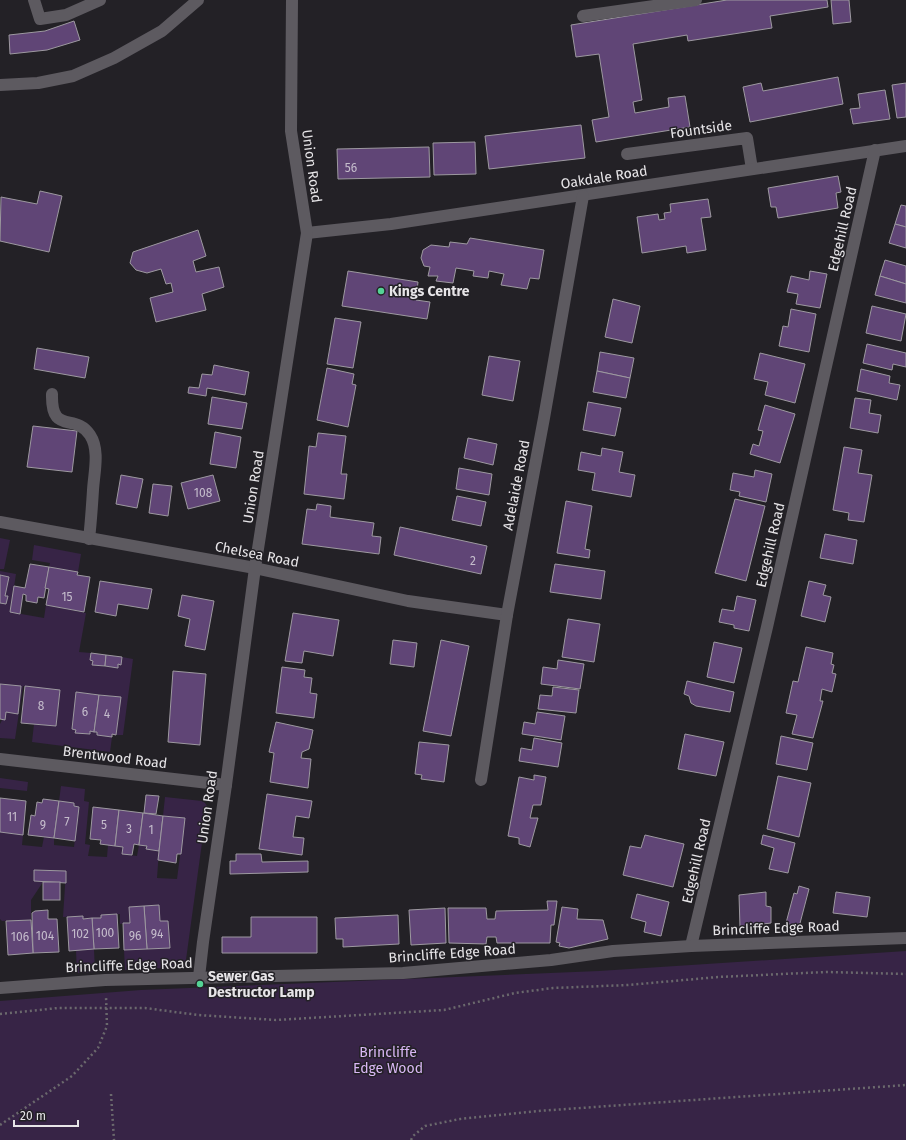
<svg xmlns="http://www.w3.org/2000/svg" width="906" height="1140" viewBox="0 0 906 1140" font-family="'Fira Sans',sans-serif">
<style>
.green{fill:#372446}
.building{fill:#604576;stroke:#9d99a0}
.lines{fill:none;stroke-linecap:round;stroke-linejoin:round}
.path{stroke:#6b696d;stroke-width:2.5;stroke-dasharray:2 3;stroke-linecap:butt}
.service{stroke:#5d5a60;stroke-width:12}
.minor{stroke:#5d5a60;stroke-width:12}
.poi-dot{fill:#54d395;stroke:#232126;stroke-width:1.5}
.labels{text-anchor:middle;stroke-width:3;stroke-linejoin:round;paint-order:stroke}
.number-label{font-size:12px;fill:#c5bdcc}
.street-label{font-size:14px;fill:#e7e5e8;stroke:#232126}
.poi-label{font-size:14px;font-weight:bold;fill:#e7e5e8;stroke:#232126;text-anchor:start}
.park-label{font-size:14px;fill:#d9b7f5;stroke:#232126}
</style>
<rect width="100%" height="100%" fill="#232126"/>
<g class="green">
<polygon points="0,538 10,540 4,569 0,569"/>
<polygon points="34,545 81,554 78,572 49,567 50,563 32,560"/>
<polygon points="0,571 16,574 10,612 44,618 46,605 86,613 79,652 91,653 90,660 93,661 92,665 118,668 118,664 120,665 122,657 133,659 123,735 116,735 121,697 76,692 72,729 76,730 76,733 90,734 90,731 97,732 97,735 112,737 110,752 32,742 34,724 56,726 60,690 23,686 15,739 0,738 0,724 6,712 18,713 21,687 0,684 0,603 6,604 8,596 5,596 8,577 0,575"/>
<polygon points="0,778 28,782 27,791 0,788"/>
<polygon points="61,786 85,789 84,801 89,802 85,844 90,845 88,856 107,857 108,845 123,847 122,854 137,856 139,845 147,846 146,849 159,851 157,878 177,879 185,818 163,816 165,797 202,801 205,803 207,806 185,967 125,970 124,950 170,947 168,921 160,921 159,905 130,907 130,923 120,924 120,914 101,915 101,918 83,919 83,916 63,917 66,871 34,870 34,881 43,882 31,900 31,920 2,921 0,919 0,832 23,835 22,845 42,847 44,837 54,838 54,845 74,847 79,807 74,806 74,803 59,801"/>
<polygon points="94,949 95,972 77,973 76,950"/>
<polygon points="906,951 906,1140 0,1140 0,1001 141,990 599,971"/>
</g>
<g class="building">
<polygon points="727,0 827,0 828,7 770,16 772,28 688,41 687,35 633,44 642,100 633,102 635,113 669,107 668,98 685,96 690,127 596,142 592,120 609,117 599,54 576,57 571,25"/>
<polygon points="831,0 849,0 851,22 833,24"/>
<polygon points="74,21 80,40 47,50 10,54 9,35 45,31"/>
<polygon points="838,77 843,104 750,122 743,87 761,83 763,91"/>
<polygon points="906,83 906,117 897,118 892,85"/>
<polygon points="885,90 890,119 853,124 850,109 860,108 858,94"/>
<polygon points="581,125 585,158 489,169 485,136"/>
<polygon points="475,142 476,174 434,175 433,143"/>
<polygon points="429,147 430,177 338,179 337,149"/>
<polygon points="838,176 841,192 836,193 838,208 778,218 776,207 771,207 768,188"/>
<polygon points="40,191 62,196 49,252 0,241 1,197 37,204"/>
<polygon points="708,199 711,217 701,218 706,250 687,253 686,246 642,253 637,217 658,214 659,220 665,219 664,213 671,212 670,204"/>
<polygon points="901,205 906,206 906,227 895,224"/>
<polygon points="895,224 906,227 906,248 889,243"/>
<polygon points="198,230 206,256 193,261 196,272 219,267 224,287 202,294 206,310 156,322 150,298 173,292 171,283 166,284 161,269 147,273 136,270 130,263 133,252"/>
<polygon points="470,238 544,250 539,279 530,278 527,289 501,285 504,274 489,271 488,278 473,276 474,271 456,268 453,283 436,281 438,276 428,276 430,267 424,266 421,258 423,250 431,245 449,247 450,242 467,244"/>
<polygon points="885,260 906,266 906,284 880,276"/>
<polygon points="348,271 418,282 416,300 430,302 427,319 342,306"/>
<polygon points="810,271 827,274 820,308 796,304 798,294 787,292 791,276 809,280"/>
<polygon points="880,276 906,284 906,303 875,295"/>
<polygon points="613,299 640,306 632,343 605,337"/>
<polygon points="872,306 906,314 901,341 866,333"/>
<polygon points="791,309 816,314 809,352 779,346 783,326 788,327"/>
<polygon points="335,318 361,322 353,368 327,364"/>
<polygon points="867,344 906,353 906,367 893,364 892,370 863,363"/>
<polygon points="37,348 89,357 85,378 34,369"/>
<polygon points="600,352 634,358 630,378 597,371"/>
<polygon points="760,353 805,364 795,403 765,395 768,382 754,379"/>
<polygon points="489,356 520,361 513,401 482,395"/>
<polygon points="214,365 249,372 245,395 207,388 206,396 188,393 189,387 199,388 202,374 212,375"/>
<polygon points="327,368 354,374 352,384 356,385 348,427 317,420"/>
<polygon points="861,369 890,376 889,383 900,385 897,400 857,391"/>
<polygon points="597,371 630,378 626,398 593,392"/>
<polygon points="212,397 247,403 242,429 208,424"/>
<polygon points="855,398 871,400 869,413 881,415 878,433 850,428"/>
<polygon points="588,402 621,408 615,436 583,430"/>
<polygon points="765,405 795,414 780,463 750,454 753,444 759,446 763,431 758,430"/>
<polygon points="33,426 77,431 72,472 27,467"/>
<polygon points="215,432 241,437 236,468 210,464"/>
<polygon points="318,433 346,436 341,474 347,474 344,499 304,494 309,446 316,447"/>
<polygon points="468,438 497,444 493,465 464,458"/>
<polygon points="844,447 862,450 858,473 872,475 864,522 848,520 849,513 833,510"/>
<polygon points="602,448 623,452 619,472 635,475 631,497 592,490 595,473 578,470 581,452 601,456"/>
<polygon points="459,468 492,474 489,495 456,489"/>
<polygon points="755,470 772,474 766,502 739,496 740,492 730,490 733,473 754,477"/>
<polygon points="121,475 143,479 137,508 116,504"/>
<polygon points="213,475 220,501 188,509 181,483"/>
<polygon points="153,484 172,486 168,516 149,513"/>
<polygon points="457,496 486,502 481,526 452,520"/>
<polygon points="735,499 765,506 746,581 715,573"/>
<polygon points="566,501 592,506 585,549 590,550 589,558 557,553"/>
<polygon points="317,504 331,506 330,517 374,523 372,536 381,537 379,554 302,544 307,509 316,510"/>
<polygon points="400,527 487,546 481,574 394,555"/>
<polygon points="825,534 857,540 853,564 820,558"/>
<polygon points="30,564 49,567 44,598 38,597 37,603 26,601 26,595 23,594 20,614 10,612 14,586 25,588"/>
<polygon points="555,564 605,571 601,599 550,592"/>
<polygon points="49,567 78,572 77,575 90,577 84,612 46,605 49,589 45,588"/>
<polygon points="0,575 9,577 5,596 8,596 6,604 0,603"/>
<polygon points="100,581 152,589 148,609 118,604 116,616 95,612"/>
<polygon points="809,581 826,585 823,595 831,597 825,622 801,616"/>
<polygon points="182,595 214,601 205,650 185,646 190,619 178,616"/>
<polygon points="737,596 756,600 749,631 734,628 734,625 719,622 722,609 734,611"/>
<polygon points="293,613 339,620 333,656 304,651 302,663 285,661"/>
<polygon points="568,619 600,624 594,662 562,657"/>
<polygon points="393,640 417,643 414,667 390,664"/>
<polygon points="441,640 469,646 451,736 423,731"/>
<polygon points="714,642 742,648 734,683 707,677"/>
<polygon points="806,647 833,653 831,664 834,665 832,673 836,674 832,692 822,689 820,701 823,701 813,738 792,734 797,715 786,713 793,681 798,682"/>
<polygon points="91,653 106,655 105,666 92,665 93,661 90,660"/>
<polygon points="106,655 122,657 121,665 118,664 118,668 105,666"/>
<polygon points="558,660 584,664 580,689 541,684 543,667 557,669"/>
<polygon points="282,667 305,670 304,677 312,678 310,693 317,694 314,718 276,713"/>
<polygon points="173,671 206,674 200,745 168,742"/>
<polygon points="687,681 734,692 730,712 696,706 691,703 689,696 684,694"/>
<polygon points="0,684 21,686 18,714 6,712 5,720 0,719"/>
<polygon points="25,686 60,690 56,726 21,723"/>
<polygon points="553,687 579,690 576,713 538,709 540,695 552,696"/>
<polygon points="76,692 99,695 94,732 90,731 90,734 75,733 76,730 72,729"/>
<polygon points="99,695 121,697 116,735 112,734 112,737 97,735 97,732 94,732"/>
<polygon points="537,712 565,716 561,740 522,734 524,722 535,724"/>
<polygon points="276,722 313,730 309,749 302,752 301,758 311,759 308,788 270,782 274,753 269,752"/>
<polygon points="685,734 724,742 716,776 678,769"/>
<polygon points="781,736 813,743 807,770 776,764"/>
<polygon points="534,738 562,743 558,767 519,761 521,748 532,750"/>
<polygon points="419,742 449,745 444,782 421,779 422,775 415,774"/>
<polygon points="534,775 546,777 541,805 533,805 530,818 538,818 530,847 519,844 519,838 508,836 519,777 534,780"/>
<polygon points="778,776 811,783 799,837 767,829"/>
<polygon points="267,794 312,801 309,818 296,816 293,837 304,838 302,855 259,849"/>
<polygon points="146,795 159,796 156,814 144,813"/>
<polygon points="0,798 26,801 23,835 0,832"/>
<polygon points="43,799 59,801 54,838 28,835 31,815 35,816 37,802 42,803"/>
<polygon points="59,801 74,803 74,806 79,807 75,841 54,838"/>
<polygon points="93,807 119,810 115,846 100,844 101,840 90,839"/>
<polygon points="119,810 143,813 139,845 134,844 132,855 122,854 123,847 115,846"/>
<polygon points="143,813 163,816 159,851 146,849 147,846 139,845"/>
<polygon points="163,816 185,818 181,854 177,854 176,863 158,860"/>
<polygon points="645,835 684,844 673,887 623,875 630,846 641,848"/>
<polygon points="763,835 795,843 788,873 769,869 774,848 761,844"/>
<polygon points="236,854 261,854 262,862 308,861 308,872 230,874 230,861 236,861"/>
<polygon points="34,870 66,871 66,883 34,881"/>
<rect x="43" y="882" width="17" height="18"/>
<polygon points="799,886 809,889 799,927 786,923 794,893 797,894"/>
<polygon points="766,892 766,906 771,907 771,923 740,927 739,895"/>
<polygon points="836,892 870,897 867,917 833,913"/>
<polygon points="637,894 669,902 661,936 644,932 646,922 631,918"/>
<polygon points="547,901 557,901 554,925 551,925 550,943 497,943 496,937 487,937 486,944 449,943 448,908 486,908 487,919 495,919 496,911 548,910"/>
<polygon points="159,905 160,921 168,921 170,948 147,949 144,906"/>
<polygon points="144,906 147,949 124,950 123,923 130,923 129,907"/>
<polygon points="562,907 578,909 577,919 603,920 608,939 569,948 559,946 560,943 556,942"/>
<polygon points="445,908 446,943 411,945 409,910"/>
<polygon points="48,910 48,919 57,919 59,952 33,953 32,913 35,911"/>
<polygon points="117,914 119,948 94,949 92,918 101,918 101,915"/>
<polygon points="398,915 399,944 343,947 343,939 336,939 335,918"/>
<polygon points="83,916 83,919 92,918 94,949 69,951 67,917"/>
<polygon points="251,917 317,917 317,953 222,953 222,937 251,937"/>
<polygon points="31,920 33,953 8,955 6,921"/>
</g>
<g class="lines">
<g class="path">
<polyline points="0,1014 58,1008 145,1008 198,1015 276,1020 444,1010 515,993 553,988 628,985 718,977 826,972 906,974"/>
<polyline points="111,1094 114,1140"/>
<polyline points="0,1125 72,1076 98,1048 107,1026 106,996"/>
<polyline points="411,1140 413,1136 425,1126 460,1119 538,1111 906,1085"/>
</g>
<g class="service">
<polyline points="583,16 696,0"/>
<polyline points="627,154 747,138 752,169"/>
<path d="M52 394C51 436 75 412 90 435 100 450 94 473 93 490 92 506 91 522 89 539"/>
</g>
<g class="minor">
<polyline points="34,0 40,19 66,15 100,0"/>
<polyline points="0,85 38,83 73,76 114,58 162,31 198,0"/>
<polyline points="307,233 391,224 906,146"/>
<polyline points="0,522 255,568 408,601 507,615"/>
<polyline points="0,759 226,785"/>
<polyline points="481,780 507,615 544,418 583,196"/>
<polyline points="691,946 767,627 875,150"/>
<polyline points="199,977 203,942 226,785 255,568 307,233 291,131 292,0"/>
<polyline points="0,988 105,980 403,973 551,960 613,951 691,946 906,938"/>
</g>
</g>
<g class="poi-dot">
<circle cx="381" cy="291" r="4"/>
<circle cx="200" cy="984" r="4"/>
</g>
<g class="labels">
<g class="number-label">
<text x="351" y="172">56</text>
<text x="203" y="497">108</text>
<text x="473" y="565">2</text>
<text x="67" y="601">15</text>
<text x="41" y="710">8</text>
<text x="85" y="716">6</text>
<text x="107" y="718">4</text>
<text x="12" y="821">11</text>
<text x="67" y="826">7</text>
<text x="43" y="829">9</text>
<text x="104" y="829">5</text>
<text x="129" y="833">3</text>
<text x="151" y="834">1</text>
<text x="105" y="937">100</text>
<text x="80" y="938">102</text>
<text x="157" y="938">94</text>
<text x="45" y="940">104</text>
<text x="135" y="940">96</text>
<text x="20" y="941">106</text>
</g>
<g class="street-label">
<text transform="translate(701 129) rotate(-8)" y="5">Fountside</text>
<text transform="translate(312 166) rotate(82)" y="5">Union Road</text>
<text transform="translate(604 177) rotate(-9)" y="5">Oakdale Road</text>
<text transform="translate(842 229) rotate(-77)" y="5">Edgehill Road</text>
<text transform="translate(516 485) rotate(-79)" y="5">Adelaide Road</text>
<text transform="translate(253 487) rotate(-81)" y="5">Union Road</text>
<text transform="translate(770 545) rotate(-77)" y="5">Edgehill Road</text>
<text transform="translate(257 554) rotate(11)" y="5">Chelsea Road</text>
<text transform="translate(115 757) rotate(7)" y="5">Brentwood Road</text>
<text transform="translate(207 807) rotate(-82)" y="5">Union Road</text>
<text transform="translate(696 861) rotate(-77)" y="5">Edgehill Road</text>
<text transform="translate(776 928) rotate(-2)" y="5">Brincliffe Edge Road</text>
<text transform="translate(452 953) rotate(-4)" y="5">Brincliffe Edge Road</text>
<text transform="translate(129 965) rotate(-2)" y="5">Brincliffe Edge Road</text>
</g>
<g class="poi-label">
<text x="389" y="296">Kings Centre</text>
<text x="208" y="981">Sewer Gas<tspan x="208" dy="16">Destructor Lamp</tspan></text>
</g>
<g class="park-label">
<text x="388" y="1057">Brincliffe<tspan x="388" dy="16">Edge Wood</tspan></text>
</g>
</g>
<path d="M14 1120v6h64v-6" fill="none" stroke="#e7e5e8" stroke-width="2"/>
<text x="20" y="1120" font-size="12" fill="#e7e5e8" stroke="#232126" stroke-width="3" paint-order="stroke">20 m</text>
</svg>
